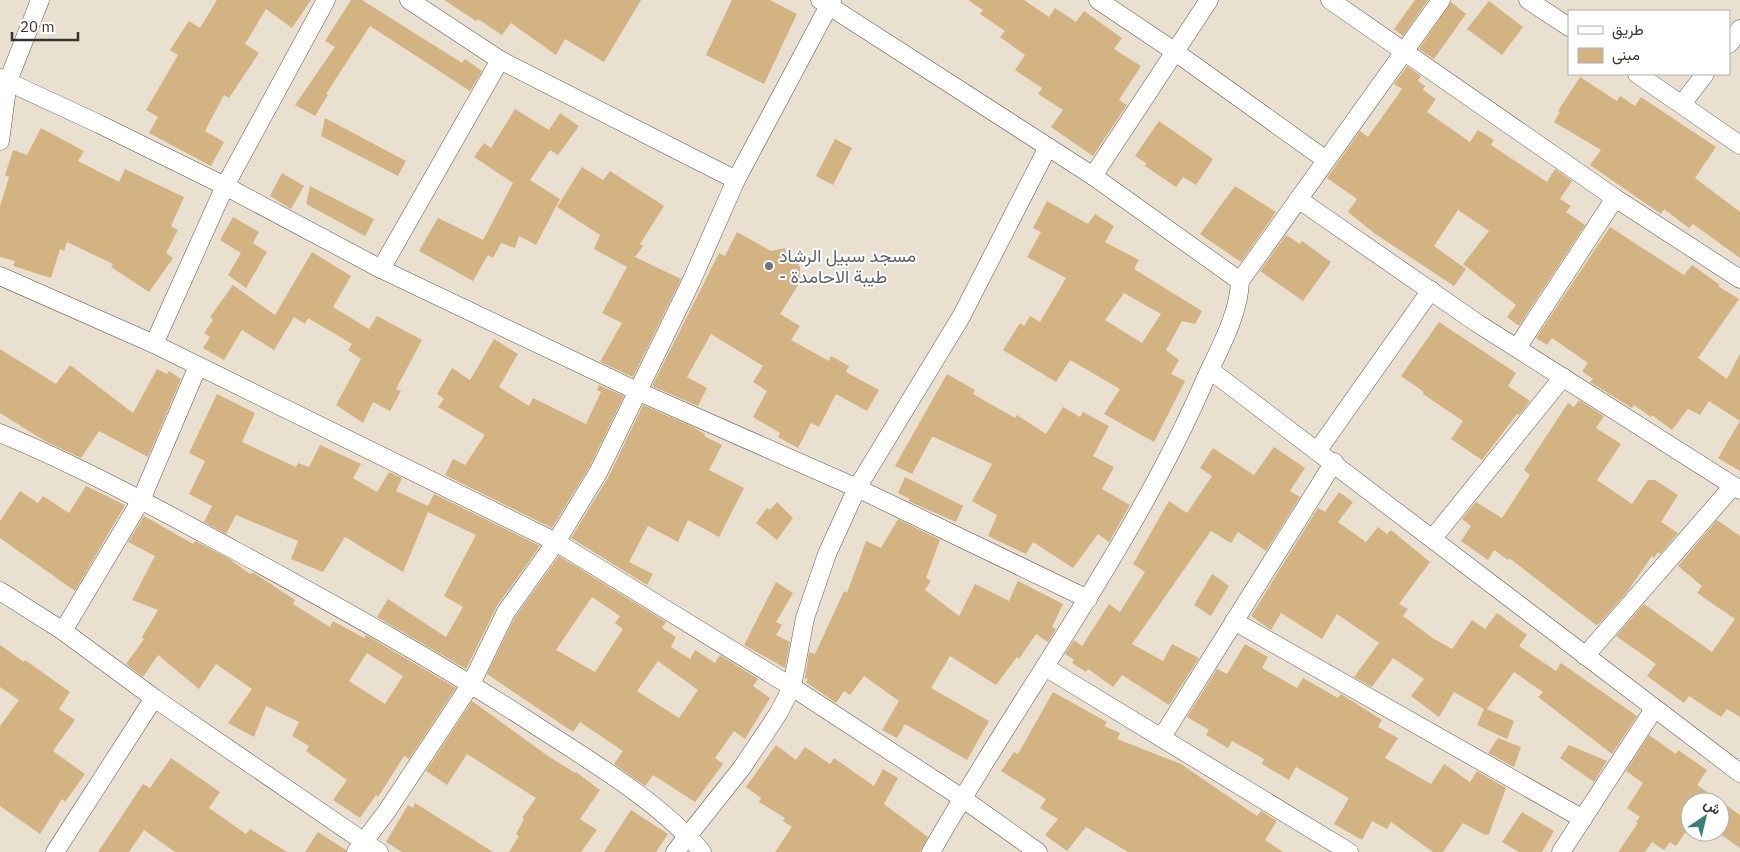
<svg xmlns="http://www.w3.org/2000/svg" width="1740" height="852" viewBox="0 0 1740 852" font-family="'IBM Plex Sans',Vazirmatn,sans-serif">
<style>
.building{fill:#d3b382;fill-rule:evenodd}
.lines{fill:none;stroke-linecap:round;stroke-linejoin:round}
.minor-casing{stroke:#60574a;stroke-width:19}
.minor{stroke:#fff;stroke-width:18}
.worship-dot{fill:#6b7280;stroke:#fff;stroke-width:2}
.labels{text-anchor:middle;stroke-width:4;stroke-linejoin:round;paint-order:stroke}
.worship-label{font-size:18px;fill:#5b616d;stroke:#fff;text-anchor:start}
</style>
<rect width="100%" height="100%" fill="#eae0d0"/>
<g class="building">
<polygon points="217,0 311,0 292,28 266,9 245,44 259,53 229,98 224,95 205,131 224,142 211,166 149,133 158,117 146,110 178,55 170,50 189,21 200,28"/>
<polygon points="351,0 362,0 462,63 465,59 482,71 470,91 370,26 326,94 328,95 315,116 295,105 335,47 325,41"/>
<polygon points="444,0 641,0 604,62 565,39 556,55 511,23 502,35 478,19 476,21"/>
<polygon points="732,0 770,0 797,14 764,84 706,55"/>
<polygon points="968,0 1024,0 1049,17 1055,8 1076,22 1084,11 1122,38 1114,49 1141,66 1119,100 1127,105 1093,156 1051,127 1063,110 1038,94 1042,88 1015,70 1025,55 1000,37 1005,31 980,14 983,10"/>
<polygon points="1415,0 1428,0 1403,36 1394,29"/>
<polygon points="1489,1 1523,27 1502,55 1467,29"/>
<polygon points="1451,2 1466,14 1434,59 1419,49"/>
<polygon points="1407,66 1421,76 1418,81 1425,86 1423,90 1436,99 1427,112 1470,142 1478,130 1494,140 1491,145 1547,182 1555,169 1572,181 1560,199 1571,206 1566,212 1585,225 1519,326 1507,317 1516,305 1463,264 1489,231 1458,210 1434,246 1466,269 1454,286 1374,233 1348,212 1357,199 1327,178 1360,131 1368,137 1402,89 1394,84"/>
<polygon points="1580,77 1617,101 1620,96 1635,106 1641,97 1716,147 1695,178 1740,212 1740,258 1693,224 1689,228 1664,209 1661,214 1590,165 1601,150 1554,122 1560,112 1558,111"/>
<polygon points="515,109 549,130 560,113 579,126 558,155 550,150 530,180 560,199 536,245 519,236 515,248 501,243 493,258 488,255 473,281 419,251 438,218 483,240 513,183 474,157 484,143 491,148"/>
<polygon points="325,118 406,161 398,176 321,136"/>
<polygon points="1159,121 1213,159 1196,185 1183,177 1176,187 1145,166 1146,163 1135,156"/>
<polygon points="41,128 84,151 78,161 119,182 125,169 184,197 171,226 178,230 166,253 173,258 149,292 111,267 113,264 67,242 64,251 60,249 51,278 13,266 15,261 0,257 0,206 9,177 5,175 13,150 27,155"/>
<polygon points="835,139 852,148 833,185 816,176"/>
<polygon points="582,167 603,180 610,171 664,206 640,244 643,246 635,257 681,279 633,377 600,362 622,323 602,313 627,267 594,249 600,235 557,207"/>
<polygon points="282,173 304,186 291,209 270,196"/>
<polygon points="310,186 374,219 365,236 306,204"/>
<polygon points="1235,186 1276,212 1241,262 1200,234"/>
<path d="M1047 201 1088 224 1095 214 1114 226 1105 242 1139 260 1134 269 1202 311 1195 324 1182 321 1166 350 1179 360 1171 374 1185 381 1154 442 1104 414 1120 389 1070 360 1056 382 1003 350 1020 323 1024 326 1030 316 1040 322 1066 278 1027 257 1041 232 1033 228ZM1124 293 1161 314 1142 343 1105 320Z"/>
<polygon points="233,217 259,232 253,243 267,252 246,288 228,275 241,253 220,240"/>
<polygon points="1610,227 1684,275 1692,265 1720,285 1718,286 1739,299 1698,358 1727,379 1740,354 1740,421 1709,401 1700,415 1688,409 1672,430 1652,415 1651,417 1634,405 1632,408 1590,382 1593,379 1582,371 1588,363 1552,338 1547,345 1536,338"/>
<polygon points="737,232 771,251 785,248 787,257 797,262 800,267 800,282 780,314 800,326 791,340 829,361 831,356 849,366 846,372 879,390 867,411 836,394 819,427 811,423 798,448 778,437 780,433 753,417 767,391 753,382 763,366 711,334 687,377 707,388 698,406 652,386 719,253 725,256"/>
<polygon points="1286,235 1300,244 1302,241 1331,262 1303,301 1260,271"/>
<polygon points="312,252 351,276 333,307 369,329 377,316 422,340 396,389 401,391 390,411 373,402 363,423 336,405 361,359 348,350 352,344 308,318 305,324 294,317 274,350 242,330 224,360 203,348 210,337 204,333 213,320 210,317 233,285 275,315"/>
<polygon points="1439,322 1516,373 1508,386 1530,401 1519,415 1517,414 1482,460 1451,439 1463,421 1423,394 1424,392 1401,376"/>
<polygon points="494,339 518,354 499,387 529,406 533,398 586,424 601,392 597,390 599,385 624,396 590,466 552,528 445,475 453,459 465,465 485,435 438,407 444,399 437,394 452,368 470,380"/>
<polygon points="0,349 56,384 70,365 133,413 157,369 167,374 169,371 181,379 148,457 99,431 81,458 45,441 0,413"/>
<polygon points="947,374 975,390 973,394 1015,418 1017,415 1046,434 1063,407 1080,417 1083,412 1109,426 1093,456 1114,467 1102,489 1130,505 1109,542 1098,534 1073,568 1033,542 1026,554 988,536 997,515 972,501 992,464 934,437 932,437 912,474 895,466"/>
<polygon points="217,394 255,413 242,442 296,467 298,463 309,467 320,445 361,464 353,478 377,492 389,472 402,478 396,491 428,506 434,494 540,546 497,606 466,669 377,617 388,599 446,637 463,607 444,596 476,535 428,512 403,572 345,537 323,572 291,559 298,541 236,515 226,534 204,522 212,506 189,494 205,461 189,453"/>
<polygon points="1579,400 1604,416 1596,428 1621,444 1597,480 1632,504 1648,480 1655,480 1678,495 1661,522 1678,533 1660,554 1658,552 1654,558 1652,556 1627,592 1599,624 1596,625 1509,558 1508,560 1494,550 1488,560 1461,541 1471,526 1462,519 1476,502 1502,518 1530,475 1524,470 1568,403 1574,407"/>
<polygon points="643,405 691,426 705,434 704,436 722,445 709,470 744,488 719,537 688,520 678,542 648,526 629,562 653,574 647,585 571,538 609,476"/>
<polygon points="1740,421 1740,471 1718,458"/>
<polygon points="1274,447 1305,468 1290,491 1300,497 1266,551 1238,532 1231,543 1211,531 1132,644 1163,661 1172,644 1199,658 1169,705 1122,675 1113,687 1088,669 1086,672 1072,663 1074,660 1065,654 1074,640 1082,646 1109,604 1120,612 1145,572 1133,564 1169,501 1187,513 1212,476 1200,468 1213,448 1254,475"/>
<polygon points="905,477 963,506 956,522 908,501 910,499 898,493"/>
<polygon points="86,486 125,505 75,591 0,538 0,521 20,491 38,503 43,496 69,513"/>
<polygon points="1339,492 1353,502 1338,522 1366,542 1378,527 1387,534 1391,530 1430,562 1399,604 1408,609 1403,616 1434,639 1452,649 1472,620 1485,629 1497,613 1527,635 1519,646 1556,671 1561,663 1637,716 1612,754 1538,697 1543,692 1514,672 1487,709 1514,721 1507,739 1477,725 1484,709 1454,692 1439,717 1411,696 1424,679 1393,658 1372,687 1354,677 1379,643 1337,614 1322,639 1281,613 1271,630 1251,616 1318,508 1325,512"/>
<polygon points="777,502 793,518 777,540 756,523 767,508 770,510"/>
<path d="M144 516 193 544 195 541 228 558 250 574 254 573 295 600 293 604 330 627 333 621 364 638 366 635 456 688 409 759 404 756 378 797 376 795 360 818 333 800 347 780 306 751 309 746 292 736 299 722 266 706 254 737 228 723 252 689 216 664 199 689 158 655 143 677 126 664 144 639 142 637 158 610 132 600 155 556 128 542ZM367 653 403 676 385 704 349 681Z"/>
<polygon points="898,519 940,540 926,578 931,581 925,590 959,616 975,584 1009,601 1018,581 1063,604 1052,627 1056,629 1048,642 1036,634 1019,659 1017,657 996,685 950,656 931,688 989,721 967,760 905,724 897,738 882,730 899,701 864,676 850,695 844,691 836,703 806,682 808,679 805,678 809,652 815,654 844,591 847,593 866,541 881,548"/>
<polygon points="1717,520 1740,536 1740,717 1727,709 1721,717 1689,696 1684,703 1647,676 1656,664 1616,636 1644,604 1712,652 1735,619 1697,593 1702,586 1678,566"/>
<path d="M559 556 666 622 662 628 676 637 671 647 690 659 695 650 715 663 720 655 758 679 753 686 770 698 745 739 734 731 715 758 723 764 695 802 653 775 645 786 614 764 623 751 580 722 573 732 487 674 515 617ZM592 597 620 616 615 623 623 629 595 672 556 650ZM658 661 698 690 679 718 637 691Z"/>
<polygon points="1212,574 1229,586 1211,616 1194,605"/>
<polygon points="776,582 793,593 776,622 782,625 776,635 790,642 785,668 744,645"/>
<polygon points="1245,644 1268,657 1262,668 1297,688 1303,678 1338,698 1341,694 1382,720 1378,727 1398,738 1385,758 1431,784 1444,764 1470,782 1477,771 1506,788 1489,834 1485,835 1463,823 1443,852 1433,852 1391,822 1387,829 1372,821 1362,840 1334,824 1349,798 1296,767 1289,780 1262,764 1264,759 1232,741 1228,748 1206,735 1209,730 1187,717 1217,669 1227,674"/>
<polygon points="0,645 24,662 25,660 70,692 59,709 75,720 53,751 85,774 65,802 62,799 40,834 0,806 0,726 19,700 0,687"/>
<polygon points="1053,692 1107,722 1104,726 1120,733 1117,739 1181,764 1257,816 1261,811 1277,821 1265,840 1283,852 1128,852 1086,827 1067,851 1045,835 1058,819 1040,808 1046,799 1001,771 1014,752 1018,754"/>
<polygon points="472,701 548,756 575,773 576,772 600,790 580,819 597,830 581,852 509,852 519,836 516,834 524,819 522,818 536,798 467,754 447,785 426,771"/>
<polygon points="1649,735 1676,754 1678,750 1707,770 1697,785 1740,815 1740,848 1717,832 1720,832 1720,802 1690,802 1690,826 1676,846 1670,842 1664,850 1652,842 1645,852 1618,852 1638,823 1636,822 1640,817 1627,808 1643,783 1626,771"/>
<polygon points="1498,738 1521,747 1514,767 1488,753"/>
<polygon points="776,745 796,760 805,747 830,764 834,758 874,786 883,769 898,778 884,804 928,837 920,852 775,852 792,827 783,821 785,818 759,802 761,798 746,787"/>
<polygon points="1569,745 1607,761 1594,782 1560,758"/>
<polygon points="171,758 220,792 209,808 246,834 250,829 287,852 175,852 144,830 129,852 98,852 143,784 150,788"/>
<polygon points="415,803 493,852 402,852 386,842 408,805 413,808"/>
<polygon points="631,810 668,834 656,852 604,852"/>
<polygon points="1522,812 1554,831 1542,852 1519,852 1502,842"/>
<polygon points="318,832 346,850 346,852 305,852"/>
</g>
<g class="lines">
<g class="minor-casing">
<g id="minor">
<polyline points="409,0 500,60 736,180"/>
<polyline points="820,0 1093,176 1240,281"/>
<polyline points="1098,0 1174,51 1326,160"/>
<polyline points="1330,0 1615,198 1740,279"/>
<polyline points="1528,0 1569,27"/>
<polyline points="1729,44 1740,29"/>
<polyline points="1637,74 1740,145"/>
<polyline points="0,78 99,124 225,186 381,269 637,391 857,488 1088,599"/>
<polyline points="1682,104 1705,74"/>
<polyline points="0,141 8,81 40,0"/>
<polyline points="1093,176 1209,0"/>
<polyline points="1298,199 1477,323 1740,490"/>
<polyline points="381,269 500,60"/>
<polyline points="0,276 154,344 556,542 792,687 962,798 1038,852"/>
<polyline points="154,344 225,186 326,0"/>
<polyline points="1517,348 1615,198"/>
<polyline points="1210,370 1740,773"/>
<path d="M0 433C82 467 158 509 236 551 337 606 438 662 535 725 590 761 659 801 702 852"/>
<polyline points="1318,450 1431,290"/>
<polyline points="1433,538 1563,377"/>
<polyline points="0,591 63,631 154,698 379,852"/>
<polyline points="1234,621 1583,819"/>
<polyline points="63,631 141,500 198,366"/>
<polyline points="1585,656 1733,486"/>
<polyline points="1045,667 1349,852"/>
<polyline points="1162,737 1334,462"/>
<polyline points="55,852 154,698"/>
<polyline points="356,852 387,811 471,684 506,612 556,542 599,471 691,282 736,180 832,0"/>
<polyline points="675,852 741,769 778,714 792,687 805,618 827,554 857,488 961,317 1048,147"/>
<path d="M931 852C1021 694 1132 548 1205 380 1219 349 1239 315 1240 281L1441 0"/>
<polyline points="1561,852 1654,709"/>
</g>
</g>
<use href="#minor" class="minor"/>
</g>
<circle class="worship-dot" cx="769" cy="266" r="5"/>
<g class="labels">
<g class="worship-label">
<text x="779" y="262">مسجد سبيل الرشاد<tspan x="779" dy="21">- طيبة الاحامدة</tspan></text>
</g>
</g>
<rect x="1568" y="10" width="162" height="65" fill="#ffffff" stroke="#afadab"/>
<rect x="1578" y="26" width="25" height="8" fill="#ffffff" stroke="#afadab"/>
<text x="1612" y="35" font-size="15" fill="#37332d">طريق</text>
<rect x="1578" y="48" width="25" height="15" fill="#d3b382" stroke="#afadab"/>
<text x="1612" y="60" font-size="15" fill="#37332d">مبنى</text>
<g transform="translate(1705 817) rotate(35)"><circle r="24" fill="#ffffff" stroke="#afadab"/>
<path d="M0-4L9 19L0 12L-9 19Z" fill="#387f78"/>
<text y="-8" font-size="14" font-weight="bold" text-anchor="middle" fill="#37332d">ش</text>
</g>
<path d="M12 32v8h66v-8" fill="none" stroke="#37332d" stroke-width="2.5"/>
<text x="20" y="32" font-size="15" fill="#37332d" stroke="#ffffff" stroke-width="4" paint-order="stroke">20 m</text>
</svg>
